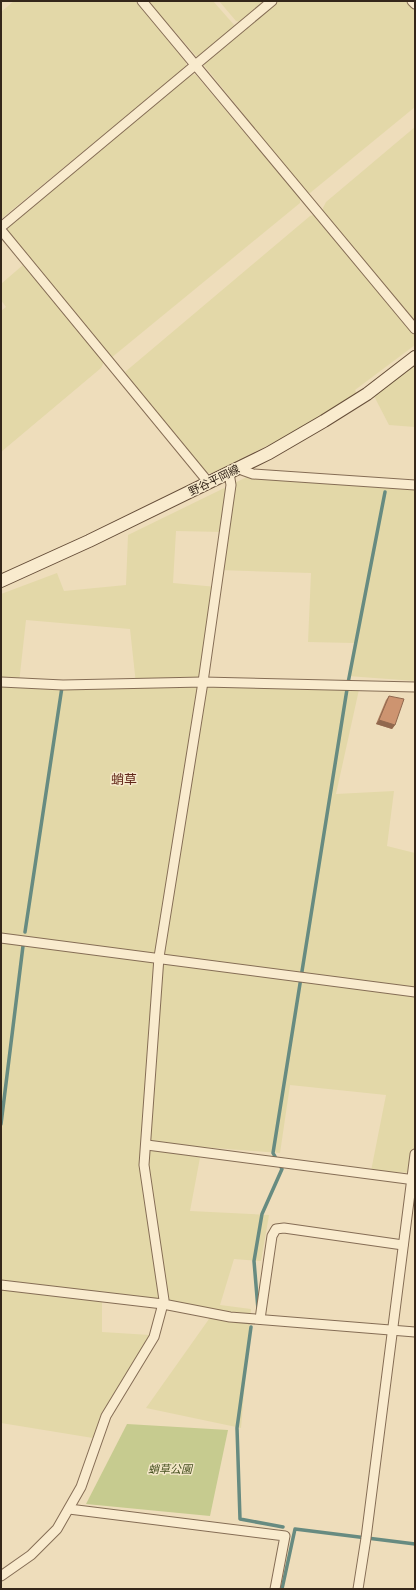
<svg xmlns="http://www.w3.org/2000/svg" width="416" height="1590" viewBox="0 0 416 1590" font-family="Merriweather,'Noto Sans JP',serif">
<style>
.farmland{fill:#e3d8a8}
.green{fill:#c6cb8f}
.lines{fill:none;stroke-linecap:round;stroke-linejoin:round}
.stream{stroke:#678b81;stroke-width:3.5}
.street-casing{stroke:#856d55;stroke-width:11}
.secondary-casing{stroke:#664e39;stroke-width:14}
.street{stroke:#f9ebce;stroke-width:9}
.secondary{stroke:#f9ebce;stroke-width:12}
.wall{fill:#b07f60}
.shaded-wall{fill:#90684e}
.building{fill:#cd9470;stroke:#90684e}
.labels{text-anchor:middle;stroke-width:3;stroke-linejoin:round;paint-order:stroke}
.street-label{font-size:11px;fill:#34261a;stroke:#f5e8ca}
.park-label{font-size:11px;font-style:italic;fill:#465020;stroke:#f5e8ca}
.quarter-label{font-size:13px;fill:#612619;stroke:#f5e8ca}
</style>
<rect width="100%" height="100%" fill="#edb"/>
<g class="farmland">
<polygon points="14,1 135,1 186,62 186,67 1,219 1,12"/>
<polygon points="148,1 213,1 235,26 200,57 197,57"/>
<polygon points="219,1 266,1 240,22 236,21"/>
<polygon points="277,1 407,1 415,10 415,107 310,193 306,192 203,64"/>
<polygon points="195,74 300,198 300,203 111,358 8,234 8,228 16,219 189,76"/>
<polygon points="415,127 415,322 323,214 323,208 326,202"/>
<polygon points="313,215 415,334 415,345 355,390 357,394 303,428 212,473 206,473 127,377 125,372 310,216"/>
<polygon points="23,265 104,362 101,368 1,452 1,311 6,307 1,300 1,284"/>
<polygon points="415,365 415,427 389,425 374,396"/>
<polygon points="253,474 415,483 415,681 348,676 354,643 308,642 311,573 219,570 224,532 176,531 173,583 217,587 203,682 136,684 130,629 26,620 19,683 1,682 1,594 57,573 64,591 126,585 128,535"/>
<polygon points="1,684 360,685 336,794 394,791 387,846 415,853 415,1173 371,1171 386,1095 290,1085 280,1153 202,1147 190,1211 269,1215 261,1261 234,1259 220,1305 251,1309 241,1428 146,1408 209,1319 208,1317 102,1295 102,1332 150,1335 101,1414 93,1438 1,1423"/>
</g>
<polygon class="green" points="127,1424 228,1430 210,1516 86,1504"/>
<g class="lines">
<g class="stream">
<polyline points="25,932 62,687"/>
<polyline points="1,1124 23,946"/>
<polyline points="258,1309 254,1261 262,1214 282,1169 273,1153 348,683 385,492"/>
<polyline points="251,1327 237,1428 240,1519 283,1527"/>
<polyline points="282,1589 295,1529 415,1544"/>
</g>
<g class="street-casing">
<g id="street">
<polyline points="142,1 415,329"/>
<polyline points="412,1 415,4"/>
<polyline points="1,227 272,1"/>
<polyline points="1,230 209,483"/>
<polyline points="239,469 253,474 415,485"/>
<polyline points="1,682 63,685 203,682 415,687"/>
<polyline points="1,938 415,992"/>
<polyline points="147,1145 415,1180"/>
<polyline points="1,1285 163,1304 230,1317 415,1332"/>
<polyline points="260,1319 272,1236 276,1229 284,1228 403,1245"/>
<polyline points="69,1509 285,1536 275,1589"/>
<polyline points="1,1576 31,1555 57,1529 81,1487 106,1416 154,1337 164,1300 144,1165 159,957 203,682 231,485 229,473"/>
<polyline points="358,1589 366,1538 415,1154"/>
</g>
</g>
<g class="secondary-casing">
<polyline id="secondary" points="1,581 89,541 269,453 324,421 367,394 415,357"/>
</g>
<use href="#street" class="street"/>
<use href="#secondary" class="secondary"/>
</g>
<polygon class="wall" points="389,696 395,725 392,729 376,724 386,700"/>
<polygon class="shaded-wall" points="379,720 395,725 392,729 376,724"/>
<polygon class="building" points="389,696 404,699 395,725 379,720"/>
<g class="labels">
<g class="street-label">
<text transform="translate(214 480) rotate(-26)" y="4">野谷平岡線</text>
</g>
<g class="park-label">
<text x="170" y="1473">蛸草公園</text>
</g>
<g class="quarter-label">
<text x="124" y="784">蛸草</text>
</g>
</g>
<rect width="416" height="1590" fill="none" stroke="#34261a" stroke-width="4"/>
</svg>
